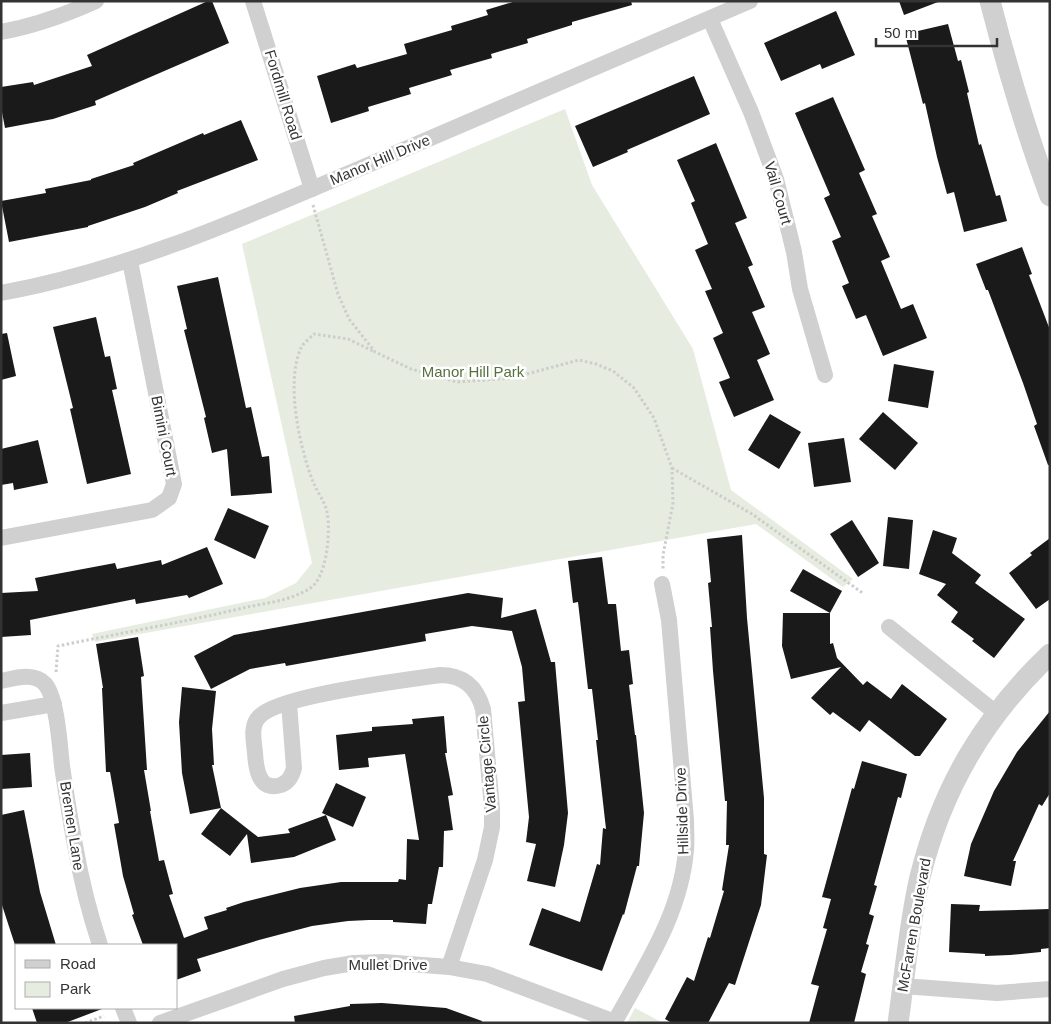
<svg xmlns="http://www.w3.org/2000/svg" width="1051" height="1024" viewBox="0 0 1051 1024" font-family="Arial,sans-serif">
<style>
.green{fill:#e6ecdf}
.building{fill:#1a1a1a}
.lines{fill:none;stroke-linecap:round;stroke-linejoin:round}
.path{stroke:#cdcdcd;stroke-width:3;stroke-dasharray:2.5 2.5;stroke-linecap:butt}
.minor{stroke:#d0d0d0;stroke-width:16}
.tertiary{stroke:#d0d0d0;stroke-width:21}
.labels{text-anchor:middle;stroke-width:5;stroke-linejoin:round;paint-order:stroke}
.street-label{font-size:15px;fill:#333;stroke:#fff}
.park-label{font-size:15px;fill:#56703f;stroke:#fff}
</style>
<rect width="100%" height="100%" fill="#fff"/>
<g class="green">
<polygon points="565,109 592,185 693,349 731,490 853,579 843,587 756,524 95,642 92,634 265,598 296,583 312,563 242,244"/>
<polygon points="635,1008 663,1023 627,1023"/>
</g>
<g class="building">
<polygon points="208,1 212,1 229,43 95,101 96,105 53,119 5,128 1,107 1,87 33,82 34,85 92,66 87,55"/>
<polygon points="516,1 631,1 632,5 572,22 572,25 527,39 528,43 491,54 492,58 450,70 452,75 409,88 411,94 368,107 369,111 331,123 317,76 355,64 357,68 407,54 404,44 452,30 451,26 488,15 486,10"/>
<polygon points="899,1 938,1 938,2 904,15"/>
<polygon points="836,11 855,55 822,69 820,64 781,81 764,43"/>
<polygon points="948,24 958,61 961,60 969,92 967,93 979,145 981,144 996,196 1000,195 1007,221 964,232 954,192 947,194 937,157 925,103 923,104 905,34"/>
<polygon points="694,76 710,114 627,150 628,152 593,167 575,126"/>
<polygon points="833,97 865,170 859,173 877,214 872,216 890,257 881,261 901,309 913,304 927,338 883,356 866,315 856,319 842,286 849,283 832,241 841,237 824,198 830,195 795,113"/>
<polygon points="241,120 258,160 177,191 178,193 145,207 88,226 88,227 9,242 1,201 46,193 45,189 91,180 91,179 134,165 133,163 203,133 204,135"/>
<polygon points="716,143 747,218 735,223 753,265 748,267 765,307 752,312 770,354 757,360 774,400 734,417 719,382 730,378 713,338 723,333 705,291 712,289 695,250 708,244 691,203 695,201 677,160"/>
<polygon points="1022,247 1032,274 1029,275 1050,330 1050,465 1048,465 1034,426 1037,424 1023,383 988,290 986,290 976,264"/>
<polygon points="218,277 246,408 251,407 262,457 269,456 272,493 231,496 227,449 212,453 204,418 206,417 184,330 187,329 177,286"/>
<polygon points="96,317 105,357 110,356 117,389 112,390 131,474 87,484 70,409 73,408 53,327"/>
<polygon points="7,333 16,376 1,380 1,334"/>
<polygon points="894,364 934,371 928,408 888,401"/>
<polygon points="883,412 918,443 895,470 859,439"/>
<polygon points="770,414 801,432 779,469 748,450"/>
<polygon points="844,438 851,482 814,487 808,443"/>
<polygon points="38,440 48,483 14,490 13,483 1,485 1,449"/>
<polygon points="228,508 269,526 255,559 214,540"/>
<polygon points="888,517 913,520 909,569 883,566"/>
<polygon points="852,520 879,563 858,577 830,534"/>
<polygon points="933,530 957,538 952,553 981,575 975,583 1025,619 994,658 972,641 974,639 951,622 958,612 937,595 946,584 919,574"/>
<polygon points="742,535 747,618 764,798 764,854 767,855 761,905 735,985 729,983 708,1023 672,1023 665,1019 687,977 694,981 708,937 710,938 724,891 722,890 729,845 726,845 727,801 725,801 713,671 710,627 712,627 708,583 711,582 707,539"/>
<polygon points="1050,538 1050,599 1036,609 1009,573 1032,555 1030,553"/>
<polygon points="207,547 223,584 189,598 187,595 136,604 135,599 30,620 31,635 1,637 1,593 38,591 35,578 115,563 117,569 161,560 162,565"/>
<polygon points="602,557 608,604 616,604 621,651 629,650 633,684 629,685 635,735 636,735 644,813 639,866 637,866 624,915 623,914 602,971 529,945 542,908 580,922 597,864 600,865 603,828 606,829 596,740 598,740 592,689 588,689 578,602 573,603 568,561"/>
<polygon points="803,569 842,591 830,613 790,591"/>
<polygon points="468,593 503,598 501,618 536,609 551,662 555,662 568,813 564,845 555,887 527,881 536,844 526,842 529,817 518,702 525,701 522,667 512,631 472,626 425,634 426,641 286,666 285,663 250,669 211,689 194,656 234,635"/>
<polygon points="783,613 830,613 830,644 833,643 837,658 863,685 867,681 891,699 902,684 947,719 920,756 915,756 869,720 860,732 833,712 830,715 811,698 841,667 791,679 782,646"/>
<polygon points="138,637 144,676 141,677 147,770 144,770 151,811 150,811 159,861 164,860 173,894 169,895 184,938 208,929 204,917 227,910 226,908 244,902 300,888 341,882 398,882 399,879 406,880 407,839 419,840 405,754 368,758 369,767 339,770 336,735 372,731 372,727 413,724 412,719 444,716 447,753 445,753 453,795 448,796 453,830 444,831 443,867 439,867 432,904 428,904 426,924 393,922 393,920 369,920 348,921 312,926 259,940 197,959 201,971 176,980 176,945 143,945 132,915 134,914 123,876 114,824 119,823 110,772 106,772 102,688 103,688 96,644"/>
<polygon points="182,687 216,691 212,729 214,765 212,765 221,808 190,814 182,773 179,722"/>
<polygon points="1050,711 1050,793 1042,806 1039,804 1013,861 1016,861 1011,886 964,876 971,844 994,791 1017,752"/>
<polygon points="30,753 32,787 1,789 1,755"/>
<polygon points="862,761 907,774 901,798 898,797 874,885 877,886 869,914 874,916 866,944 869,945 861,972 866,974 854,1023 809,1023 819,986 811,984 827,929 823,928 831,899 822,897 852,788 854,789"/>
<polygon points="336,783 366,797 353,827 322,813"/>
<polygon points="221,808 258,837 290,833 288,829 326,815 336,840 294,857 251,863 247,834 230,856 201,834"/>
<polygon points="24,810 40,892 56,945 15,945 1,902 1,815"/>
<polygon points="951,904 980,905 979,911 1050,909 1050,948 1041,949 1041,952 1010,955 985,956 985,954 949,952"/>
<polygon points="382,1003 446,1008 482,1021 482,1023 295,1023 294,1016 350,1006 350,1004"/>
<polygon points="32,1008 102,1008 102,1009 65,1023 37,1023"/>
</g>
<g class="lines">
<g class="path">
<polyline points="313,205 338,294 349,319 375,352 411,369 457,382 512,378 579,360 596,364 613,371 634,388 654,418 672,468 673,503 663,555 663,570"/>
<polyline points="672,468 752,514 864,594"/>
<path d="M56 672 58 646C121 633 185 622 247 607 268 603 291 600 309 589 327 579 331 531 327 512 325 502 318 493 314 484 300 450 285 383 301 348 303 343 310 338 314 334L348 339 375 352"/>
<polyline points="638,1022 640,1023"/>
<polyline points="85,1023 104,1016"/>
</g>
<g class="minor">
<polyline points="253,1 312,189"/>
<polyline points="710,19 751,112 776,179 794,252 800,289 825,375"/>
<path d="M1 32C34 26 65 15 96 1"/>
<path d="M1 293C132 269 253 214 375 162 500 109 625 55 750 1"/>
<polyline points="1,538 152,510 169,498 174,484 130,261"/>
<polyline points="889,627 996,713"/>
<path d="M1 681C15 678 34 672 45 684 57 697 60 747 62 766 66 792 70 819 75 845 81 879 89 912 100 945"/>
<path d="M289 703 294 768C292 776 289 782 281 785 259 792 256 769 255 753 254 741 250 726 259 717 277 695 408 680 440 675 464 675 477 688 483 709L492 808V827L485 860 449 967"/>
<polyline points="1,713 54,704"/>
<polyline points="903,986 997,993 1050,989"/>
<polyline points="123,1008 129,1023"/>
<polyline points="160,1023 283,979 324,968 354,963 383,962 449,967 487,974 615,1022"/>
<path d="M614 1023C644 968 681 914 686 850 687 840 686 830 686 820L669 620 662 584"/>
</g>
<g class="tertiary">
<path d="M990 1C1007 67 1026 132 1050 196"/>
<path d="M898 1023C905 974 909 924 920 877 942 788 984 717 1050 654"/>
</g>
</g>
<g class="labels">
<g class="street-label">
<text transform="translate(283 95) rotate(73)" y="5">Fordmill Road</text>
<text transform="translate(380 160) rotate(-23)" y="5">Manor Hill Drive</text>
<text transform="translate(778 193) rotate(74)" y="5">Vail Court</text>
<text transform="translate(164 436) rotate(79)" y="5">Bimini Court</text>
<text transform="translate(487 764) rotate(-95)" y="5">Vantage Circle</text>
<text transform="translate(682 811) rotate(-92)" y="5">Hillside Drive</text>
<text transform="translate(72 826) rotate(81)" y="5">Bremen Lane</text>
<text transform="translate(914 925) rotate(-80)" y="5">McFarren Boulevard</text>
<text x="388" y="970">Mullet Drive</text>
</g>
<g class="park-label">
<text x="473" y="377">Manor Hill Park</text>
</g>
</g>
<rect width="1051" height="1024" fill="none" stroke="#333333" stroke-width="5"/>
<rect x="15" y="944" width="162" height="65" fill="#ffffff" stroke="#adadad"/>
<rect x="25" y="960" width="25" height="8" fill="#d0d0d0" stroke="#adadad"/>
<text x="60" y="969" font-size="15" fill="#333333">Road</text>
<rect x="25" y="982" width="25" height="15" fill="#e6ecdf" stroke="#adadad"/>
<text x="60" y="994" font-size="15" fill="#333333">Park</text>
<path d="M876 38v8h121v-8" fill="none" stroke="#333333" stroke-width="2.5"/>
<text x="884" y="38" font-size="15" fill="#333333" stroke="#ffffff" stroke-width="4" paint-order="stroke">50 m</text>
</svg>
